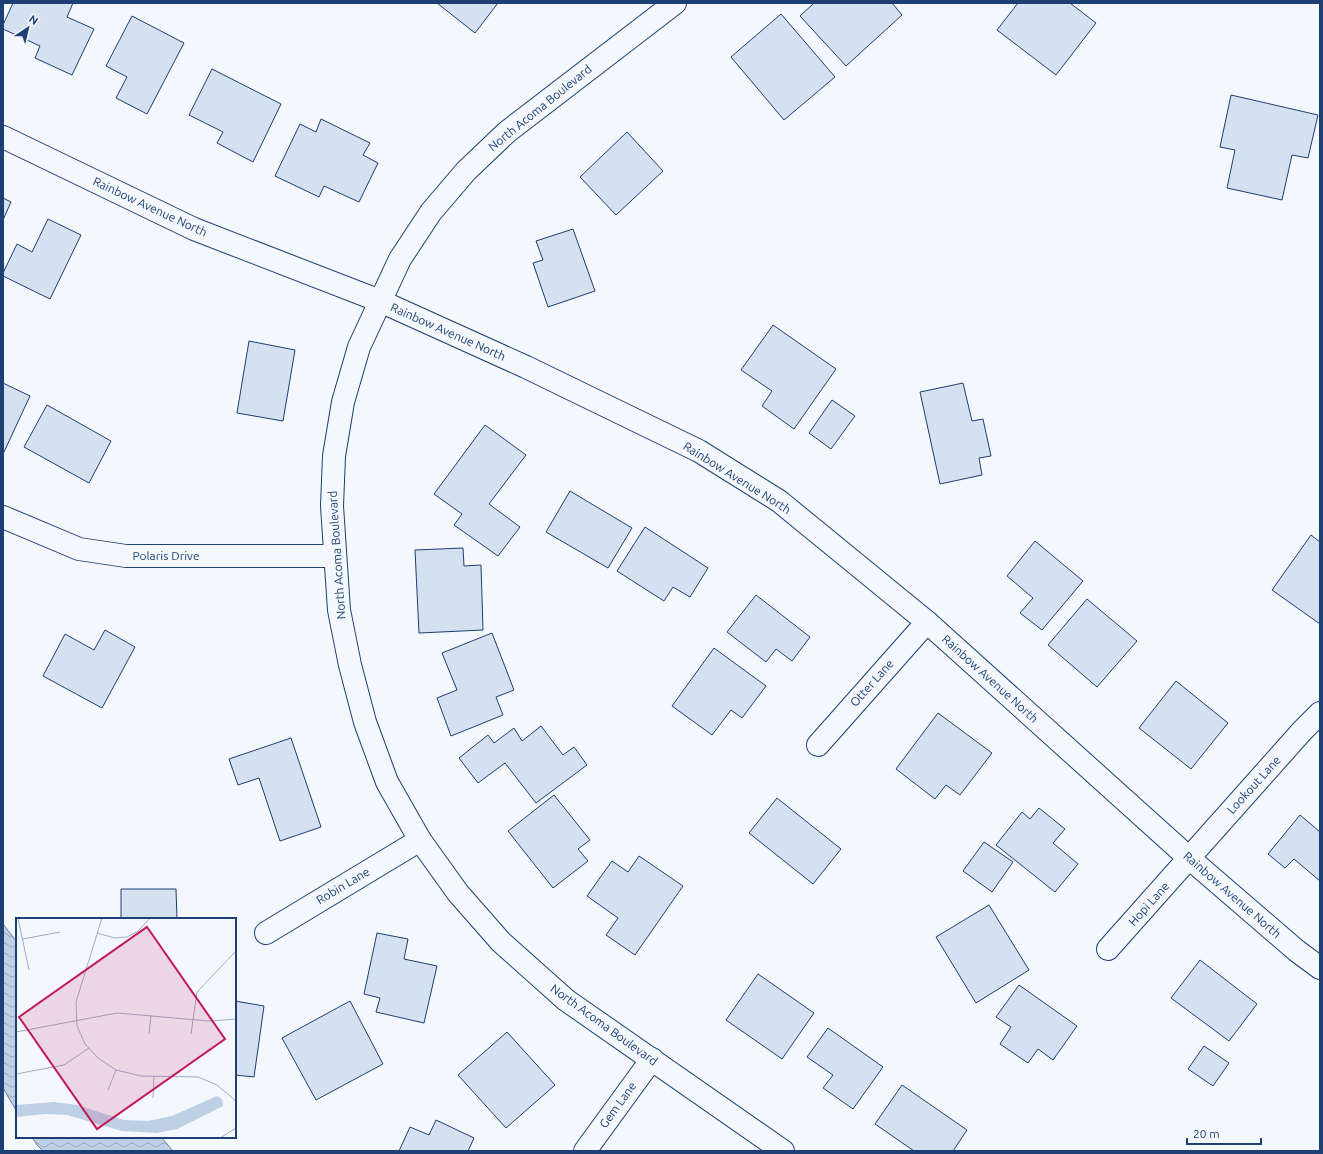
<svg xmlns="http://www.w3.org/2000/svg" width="1323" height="1154" viewBox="0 0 1323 1154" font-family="Ubuntu,sans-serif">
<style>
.water{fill:url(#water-waves);stroke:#687fa3}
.building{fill:#d5e0f0;stroke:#1d3f73}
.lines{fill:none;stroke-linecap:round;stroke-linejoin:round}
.minor-casing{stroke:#1d3f73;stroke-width:24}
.tertiary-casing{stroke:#1d3f73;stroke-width:24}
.secondary-casing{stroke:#1d3f73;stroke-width:24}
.minor{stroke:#f4f7fb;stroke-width:22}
.tertiary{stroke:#f4f7fb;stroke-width:22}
.secondary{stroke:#f4f7fb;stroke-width:22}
.labels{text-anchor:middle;stroke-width:3;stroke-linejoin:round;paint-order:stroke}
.street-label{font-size:12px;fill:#1d3f73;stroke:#f4f7fb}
.inset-road{fill:none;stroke:#9eadc5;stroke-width:1}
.view{fill:#c2185b;fill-opacity:0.15;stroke:#c2185b;stroke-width:2}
.inset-edge{fill:none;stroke:#1d3f73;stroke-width:2}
</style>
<defs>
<pattern id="water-waves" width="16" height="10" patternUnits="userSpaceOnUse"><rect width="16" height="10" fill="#bed0e5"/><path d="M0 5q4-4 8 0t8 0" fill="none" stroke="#9aaabe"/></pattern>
</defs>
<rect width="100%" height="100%" fill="#f4f7fb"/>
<g class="water">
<polygon points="3,924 17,942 17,1112 3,1088"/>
<polygon points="32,1137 161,1137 173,1151 43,1151 37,1145"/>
</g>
<g class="building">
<polygon points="13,3 73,3 67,17 94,29 72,75 35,58 40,46 3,29 3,25"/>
<polygon points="437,3 498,3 475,33"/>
<polygon points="814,3 892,3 902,15 846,66 800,16"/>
<polygon points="1018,3 1070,3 1096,23 1056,75 997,30"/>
<polygon points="781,14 835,77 784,120 731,57"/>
<polygon points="132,16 184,43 147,114 116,98 127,77 106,66"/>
<polygon points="212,69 281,104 253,162 217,143 223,132 189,115"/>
<polygon points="1231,95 1318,115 1308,158 1292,155 1282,200 1227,188 1235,150 1220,147"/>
<polygon points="321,119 370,143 363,155 378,163 359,202 324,186 319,197 275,176 300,124 316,132"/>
<polygon points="627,132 663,171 616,215 580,177"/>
<polygon points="3,198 11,202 3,220"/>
<polygon points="48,219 81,235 50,299 3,276 3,273 17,244 32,252"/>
<polygon points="573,229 595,291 548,307 533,263 543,260 536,241"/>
<polygon points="773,325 836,369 794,429 762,406 772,391 741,370"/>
<polygon points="249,341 295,350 283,421 237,413"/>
<polygon points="3,383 30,396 4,452 3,452"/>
<polygon points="963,383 972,421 983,419 991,456 979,458 982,475 940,484 920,392"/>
<polygon points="832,400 855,416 831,449 809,433"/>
<polygon points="47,405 111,441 89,483 24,447"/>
<polygon points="485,425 526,455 489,504 520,527 498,556 454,525 462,514 434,494"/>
<polygon points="570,491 632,528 608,568 546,532"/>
<polygon points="645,527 708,568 690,597 673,587 664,601 617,571"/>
<polygon points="1311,535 1320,542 1320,624 1272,590"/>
<polygon points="1035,541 1083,581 1042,630 1020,613 1033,598 1007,576"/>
<polygon points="463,548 464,566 481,565 483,630 419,633 415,550"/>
<polygon points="756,595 810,637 792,661 776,649 766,662 727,632"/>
<polygon points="1087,599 1137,641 1097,687 1048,645"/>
<polygon points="105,630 135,647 102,708 43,676 65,634 94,650"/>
<polygon points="492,633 514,690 496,697 503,715 451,736 437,698 457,690 442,653"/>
<polygon points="714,648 766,686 742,718 731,710 712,735 672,706"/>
<polygon points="1176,681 1228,723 1191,769 1139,728"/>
<polygon points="938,713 992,753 960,795 946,785 935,799 896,769"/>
<polygon points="541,726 563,755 574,747 587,765 536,803 505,763 478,783 459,758 488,735 494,743 514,728 522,741"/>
<polygon points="291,738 321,827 280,841 259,778 238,785 229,759"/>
<polygon points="554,795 590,840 578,849 588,861 553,888 508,831"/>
<polygon points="777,798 841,849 813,884 749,833"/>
<polygon points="1039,808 1065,829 1053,843 1078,864 1055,892 996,845 1022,812 1030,819"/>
<polygon points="1300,815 1320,832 1320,881 1294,859 1285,868 1268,854"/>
<polygon points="984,842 1013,862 992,892 963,871"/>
<polygon points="639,856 683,886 635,955 606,935 618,918 587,896 612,861 628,872"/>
<polygon points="121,889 176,889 177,919 121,919"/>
<polygon points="989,905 1029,970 976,1003 936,937"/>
<polygon points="377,933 408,939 404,959 437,966 424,1023 376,1012 380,998 364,994"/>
<polygon points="1200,960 1257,1004 1229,1041 1171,998"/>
<polygon points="758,974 814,1013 782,1059 726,1020"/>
<polygon points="1019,985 1077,1026 1053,1060 1038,1049 1028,1063 1000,1044 1011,1027 996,1017"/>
<polygon points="235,1001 264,1006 254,1077 235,1075"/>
<polygon points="350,1001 383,1064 316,1100 282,1038"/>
<polygon points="828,1028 883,1067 853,1109 823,1088 833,1075 807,1057"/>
<polygon points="507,1032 555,1085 506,1128 458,1075"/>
<polygon points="1204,1046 1229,1063 1213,1086 1188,1069"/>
<polygon points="902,1085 967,1130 953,1151 914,1151 875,1124"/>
<polygon points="436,1120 474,1138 468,1151 399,1151 410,1127 429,1135"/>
</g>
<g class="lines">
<g class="minor-casing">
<g id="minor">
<polyline points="3,137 194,229 380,301"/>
<polyline points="3,517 79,549 126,556 335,556"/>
<polyline points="818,745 927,622"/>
<polyline points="266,933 420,840"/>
<polyline points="1108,949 1302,731 1320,713"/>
<polyline points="585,1151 652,1059"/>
</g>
</g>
<g class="tertiary-casing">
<polyline id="tertiary" points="380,301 526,367 699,451 779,501 927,622 1189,858 1297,951 1320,968"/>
</g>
<g class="secondary-casing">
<polyline id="secondary" points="675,3 507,132 466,171 431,212 400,259 359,347 343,402 334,456 332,506 339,610 350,665 365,722 387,782 420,840 458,893 501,942 566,1000 783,1151"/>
</g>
<use href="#minor" class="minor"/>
<use href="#tertiary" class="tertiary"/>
<use href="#secondary" class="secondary"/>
</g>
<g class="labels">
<g class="street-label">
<text transform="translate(540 108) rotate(-39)" y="4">North Acoma Boulevard</text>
<text transform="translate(150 207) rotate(25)" y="4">Rainbow Avenue North</text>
<text transform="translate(448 332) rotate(24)" y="4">Rainbow Avenue North</text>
<text transform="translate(737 478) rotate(32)" y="4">Rainbow Avenue North</text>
<text transform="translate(337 555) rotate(-94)" y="4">North Acoma Boulevard</text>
<text x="166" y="560">Polaris Drive</text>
<text transform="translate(990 679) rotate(42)" y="4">Rainbow Avenue North</text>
<text transform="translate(872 683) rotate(-48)" y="4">Otter Lane</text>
<text transform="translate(1254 785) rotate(-48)" y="4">Lookout Lane</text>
<text transform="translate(343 886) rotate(-31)" y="4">Robin Lane</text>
<text transform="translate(1232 895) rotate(41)" y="4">Rainbow Avenue North</text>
<text transform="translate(1149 904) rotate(-48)" y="4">Hopi Lane</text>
<text transform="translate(604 1025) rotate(36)" y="4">North Acoma Boulevard</text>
<text transform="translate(618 1105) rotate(-54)" y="4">Gem Lane</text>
</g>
</g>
<g transform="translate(16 918)">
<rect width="220" height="220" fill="#f4f7fb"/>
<path d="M201 178 206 181 207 188 161 211 141 215 106 213 51 197 29 196 0 199V187L38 184 61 187 108 202 132 203 156 198Z" fill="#bed0e5"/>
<path class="inset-road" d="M2 0 13 52M86 0 60 84 61 108 69 126 82 140 100 152 125 158 182 159 201 167 220 183M81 15 99 20 111 19 122 13 134 0M7 21 44 14M0 114 101 95 193 103 220 101M133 116 135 97M175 116 181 74 220 33M0 156 48 147 73 130M92 172 100 152M137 180 138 158M204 220 220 210"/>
<path class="view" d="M131 9 209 121 81 211 3 99Z"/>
<rect width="220" height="220" class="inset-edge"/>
</g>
<rect width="1323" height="1154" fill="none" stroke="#1d3f73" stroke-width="8"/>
<g transform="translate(28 28) rotate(35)" stroke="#f4f7fb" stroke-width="3" paint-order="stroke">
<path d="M0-3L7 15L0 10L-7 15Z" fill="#1d3f73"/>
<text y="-6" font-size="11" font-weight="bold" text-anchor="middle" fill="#1d3f73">N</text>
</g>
<path d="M1187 1138v6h74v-6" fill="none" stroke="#1d3f73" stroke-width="2"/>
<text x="1193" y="1138" font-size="12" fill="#1d3f73" stroke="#f4f7fb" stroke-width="3" paint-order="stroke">20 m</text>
</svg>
